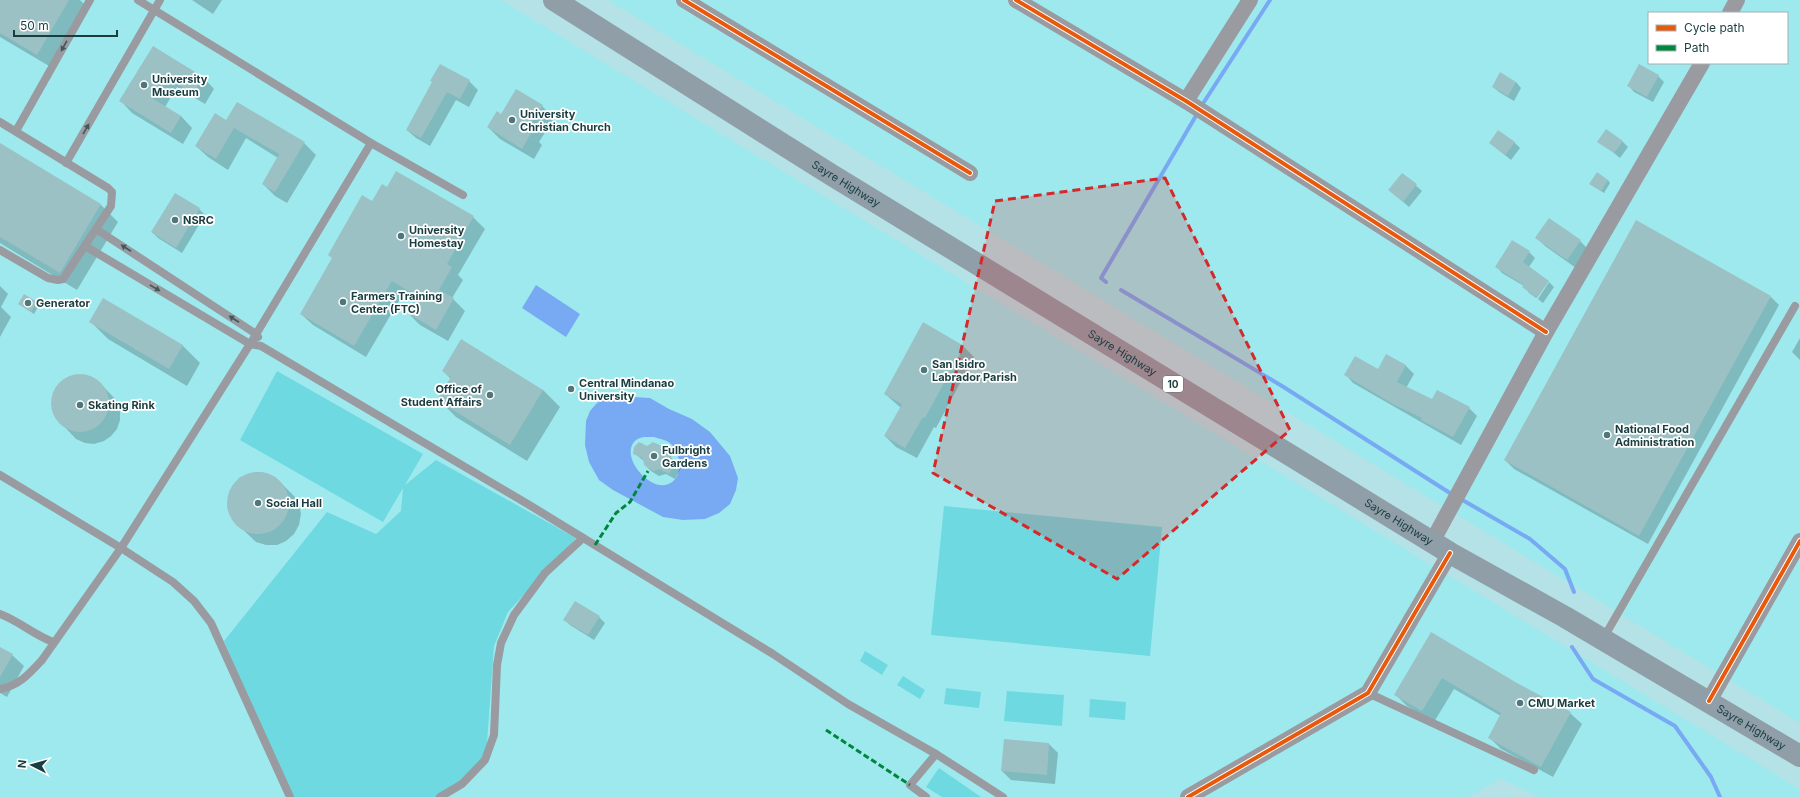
<svg xmlns="http://www.w3.org/2000/svg" width="1800" height="797" viewBox="0 0 1800 797" font-family="Inter,sans-serif">
<style>
.built{fill:#9ee9ee;fill-rule:evenodd}
.green{fill:#6fd9e1}
.water{fill:#77aaf3;fill-rule:evenodd}
.shadow{fill:#0003}
.lines{fill:none;stroke-linecap:round;stroke-linejoin:round}
.stream{stroke:#77aaf3;stroke-width:4}
.building{fill:#9cc1c4}
.service{stroke:#999ba0;stroke-width:8}
.minor{stroke:#999ba0;stroke-width:16}
.trunk{stroke:#909ea8;stroke-width:22}
.quiet{stroke:#00873e;stroke-width:3;stroke-dasharray:6 3;stroke-linecap:butt}
.cycleway-casing{stroke:#fff;stroke-width:6}
.cycleway{stroke:#e8590c;stroke-width:4}
.oneway{fill:#3f595d}
.marked{fill:#d62828;fill-opacity:0.2;stroke:#d62828;stroke-width:3;stroke-dasharray:8 5;stroke-linejoin:round}
.poi-dot{fill:#4f777a;stroke:#fff;stroke-width:1.5}
.labels{text-anchor:middle;stroke-width:3.5;stroke-linejoin:round;paint-order:stroke}
.shield{fill:#fff;stroke:#5e7779;stroke-width:1}
.shield-label{font-size:10px;font-weight:bold;fill:#193d40}
.poi-label{font-size:11px;font-weight:bold;fill:#193d40;stroke:#fff;text-anchor:start}
.street-label{font-size:11px;fill:#193d40;stroke:#fff}
</style>
<rect width="100%" height="100%" fill="#b4e2e6"/>
<g class="built">
<polygon points="0,0 501,0 1800,789 1800,797 1540,797 1501,779 1467,797 0,797"/>
<path d="M608 0H1800V723ZM1649 13H1787V63H1649Z"/>
</g>
<g class="green">
<polygon points="277,371 423,454 405,485 436,460 576,538 508,612 494,646 486,757 462,784 440,797 290,797 224,641 327,512 376,534 401,511 403,488 383,522 240,440"/>
<polygon points="944,506 1162,527 1150,656 931,635"/>
<polygon points="865,651 888,665 882,675 860,661"/>
<polygon points="903,676 925,690 920,699 897,685"/>
<polygon points="946,688 981,692 979,708 944,704"/>
<polygon points="1007,691 1064,695 1062,726 1004,721"/>
<polygon points="1090,699 1126,702 1125,720 1089,717"/>
<polygon points="939,768 981,797 942,797 926,787"/>
</g>
<g class="water">
<polygon points="536,285 580,314 566,337 522,308"/>
<path d="M617 396 650 398 669 409 692 419 710 432 730 456 738 478 736 490 730 504 719 513 705 519 683 520 663 517 613 490 599 480 589 462 585 445 586 421 590 411 596 404 601 400ZM654 437C660 439 667 440 671 444 682 454 684 482 665 485 646 488 619 454 636 440 641 436 648 437 654 437Z"/>
</g>
<g class="shadow">
<polygon points="0,0 80,0 85,5 49,66 0,37"/>
<polygon points="192,0 222,0 213,14"/>
<polygon points="153,47 203,77 214,89 205,104 177,87 165,107 181,116 192,128 183,144 132,113 121,101"/>
<polygon points="1640,66 1658,76 1664,82 1653,102 1634,92 1629,86"/>
<polygon points="469,81 478,90 469,107 456,100 430,146 416,138 407,130 433,83"/>
<polygon points="1516,82 1521,88 1514,101 1499,92 1493,87"/>
<polygon points="542,106 554,118 539,142 542,145 534,159 500,139 488,127 502,115"/>
<polygon points="226,121 304,143 316,155 287,203 275,196 263,184 278,158 246,138 228,170 208,157 196,146"/>
<polygon points="1599,141 1622,141 1628,147 1620,158"/>
<polygon points="1514,142 1520,148 1511,160 1490,143"/>
<polygon points="0,144 101,205 118,222 77,290 0,243"/>
<polygon points="1403,174 1422,191 1409,207 1390,190"/>
<polygon points="1608,180 1610,183 1604,193 1590,184"/>
<polygon points="373,202 473,217 485,229 458,275 463,280 452,298 465,311 448,341 420,325 408,313 417,300 404,292 366,357 313,325 301,314"/>
<polygon points="199,209 205,215 182,253 158,238 152,232"/>
<polygon points="1549,219 1580,241 1589,250 1576,268 1545,246 1536,237"/>
<polygon points="1529,252 1535,258 1529,267 1548,281 1536,298 1529,293 1524,286 1502,273 1497,267"/>
<polygon points="1549,282 1554,287 1543,303 1538,299"/>
<polygon points="0,286 8,294 1,307 11,317 0,337"/>
<polygon points="1771,297 1779,305 1648,544 1514,469 1505,460"/>
<polygon points="104,300 183,346 200,363 187,386 108,339 91,322"/>
<polygon points="37,303 39,305 34,314 19,304"/>
<polygon points="1800,338 1800,360 1792,352"/>
<polygon points="963,346 974,357 936,428 934,427 917,458 896,447 885,436 901,408 885,394"/>
<polygon points="1387,355 1406,366 1414,374 1406,388 1433,401 1469,408 1477,416 1461,445 1353,383 1346,375 1378,370"/>
<polygon points="443,371 543,390 560,407 527,461 456,417 439,400 451,379"/>
<polygon points="74,375 84,375 92,377 100,383 118,402 120,411 120,420 117,429 111,436 104,441 94,444 85,443 76,439 57,419 53,411 52,402 54,392 59,384 66,379"/>
<polygon points="647,447 664,448 670,454 672,459 681,468 675,479 666,474 659,476 651,471 645,465 644,461 634,453"/>
<polygon points="257,472 266,473 275,477 294,496 299,504 301,514 299,525 294,534 286,541 277,545 266,545 256,542 236,523 230,514 228,504 229,494 233,486 239,478 248,474"/>
<polygon points="599,617 605,623 594,640 570,625 564,619"/>
<polygon points="1431,633 1517,684 1570,713 1582,724 1553,777 1501,749 1490,738 1501,716 1454,689 1434,722 1407,706 1395,694"/>
<polygon points="0,648 12,655 24,666 7,697 0,693"/>
<polygon points="1005,740 1049,744 1058,753 1055,784 1011,780 1002,771"/>
</g>
<g class="lines">
<g class="stream">
<polyline points="1204,102 1270,0"/>
<polyline points="1106,282 1101,278 1197,114"/>
<polyline points="1121,290 1282,386 1453,495"/>
<polyline points="1459,498 1530,539 1565,569 1574,592"/>
<polyline points="1572,647 1593,679 1675,726 1711,777 1720,797"/>
</g>
</g>
<g class="building">
<polygon points="0,0 69,0 37,55 0,33"/>
<polygon points="153,46 203,77 193,94 165,76 152,98 181,116 171,133 119,101"/>
<polygon points="440,64 470,80 460,99 447,92 421,138 406,130 432,82 430,81"/>
<polygon points="1639,64 1659,75 1647,97 1627,86"/>
<polygon points="1500,72 1516,82 1508,96 1492,87"/>
<polygon points="516,89 543,105 527,130 531,133 522,149 487,127 497,111 501,114"/>
<polygon points="237,102 305,142 275,192 262,184 279,154 234,128 216,159 195,146 215,113 226,120"/>
<polygon points="1606,129 1623,141 1614,153 1597,142"/>
<polygon points="1498,130 1515,142 1505,155 1489,143"/>
<polygon points="0,143 101,204 60,273 0,237"/>
<polygon points="396,171 474,216 447,264 452,267 439,290 454,298 436,330 407,313 417,296 392,281 354,346 300,314 332,258 328,255 362,195 372,201 382,184 387,187"/>
<polygon points="1597,172 1608,180 1601,191 1589,184"/>
<polygon points="1402,173 1417,184 1403,202 1388,190"/>
<polygon points="175,193 200,208 176,248 151,232"/>
<polygon points="1549,218 1581,240 1567,260 1535,238"/>
<polygon points="1636,220 1771,296 1639,536 1504,460"/>
<polygon points="1512,240 1530,251 1523,262 1549,281 1537,298 1522,287 1524,285 1495,267"/>
<polygon points="24,294 37,302 31,312 18,304"/>
<polygon points="103,298 183,345 169,369 89,322"/>
<polygon points="923,322 964,346 925,418 923,417 905,448 884,436 902,404 884,394"/>
<polygon points="461,339 543,390 510,445 437,400 451,377 442,371"/>
<polygon points="1386,354 1406,365 1397,382 1432,399 1437,390 1470,407 1453,437 1421,420 1422,418 1393,404 1344,375 1355,356 1378,369"/>
<circle cx="80" cy="403" r="29"/>
<polygon points="639,442 647,446 653,442 664,447 667,454 676,462 669,474 659,469 653,471 644,465 643,458 633,454 634,447"/>
<circle cx="258" cy="503" r="31"/>
<polygon points="575,601 600,616 588,635 563,620"/>
<polygon points="1431,632 1517,683 1571,712 1541,767 1488,738 1501,713 1442,678 1422,711 1394,695"/>
<polygon points="0,647 13,654 0,677"/>
<polygon points="1004,739 1049,743 1047,775 1001,771"/>
</g>
<g class="lines">
<g class="service">
<polyline points="138,0 371,143 463,195"/>
<polyline points="0,122 108,188 112,192 111,206 63,279 58,280 48,278 0,250"/>
<polyline points="16,131 90,0"/>
<polyline points="66,163 160,0"/>
<polyline points="96,229 256,334 258,337"/>
<polyline points="85,246 250,344 261,346 531,506 773,654 848,704 936,754 1003,797"/>
<polyline points="0,475 121,548 173,582 194,601 211,623 290,797"/>
<path d="M0 614C19 621 34 635 53 642"/>
<polyline points="1603,639 1795,306"/>
<path d="M0 689C19 686 30 673 42 660L121 548 252 341 371 143"/>
<polyline points="1368,693 1534,770"/>
<polyline points="440,797 462,784 485,760 494,735 497,665 501,643 514,615 545,573 583,538"/>
<polyline points="926,797 910,785 936,754"/>
</g>
<g class="minor">
<polyline points="684,0 970,173"/>
<polyline points="1016,0 1186,101 1546,332"/>
<polyline points="1730,13 1737,0"/>
<polyline points="1186,101 1250,0"/>
<polyline points="1432,542 1546,332 1702,63"/>
<polyline points="1709,701 1800,541"/>
<polyline points="1188,797 1368,693 1450,553"/>
</g>
<path class="trunk" id="s1" d="M554 0 830 174 1450 553 1565 617 1800 756"/>
<g class="quiet">
<polyline points="595,545 616,513 630,502 648,471"/>
<polyline points="826,730 910,785"/>
</g>
<g class="cycleway-casing">
<g id="cycleway">
<polyline points="684,0 970,173"/>
<polyline points="1016,0 1186,101 1546,332"/>
<polyline points="1709,701 1800,541"/>
<polyline points="1188,797 1368,693 1450,553"/>
</g>
</g>
<use href="#cycleway" class="cycleway"/>
</g>
<defs><path id="oneway-solid" d="M-6-.8H1V-3.2L6.5 0L1 3.2V.8H-6Z"/></defs>
<g class="oneway">
<use href="#oneway-solid" transform="translate(64 46) rotate(119)"/>
<use href="#oneway-solid" transform="translate(86 129) rotate(-60)"/>
<use href="#oneway-solid" transform="translate(126 248) rotate(-147)"/>
<use href="#oneway-solid" transform="translate(155 288) rotate(31)"/>
<use href="#oneway-solid" transform="translate(234 319) rotate(-147)"/>
</g>
<path class="marked" d="M1165 178 1290 430 1117 579 933 473 995 201Z"/>
<g class="poi-dot">
<circle cx="144" cy="85" r="4"/>
<circle cx="512" cy="120" r="4"/>
<circle cx="175" cy="220" r="4"/>
<circle cx="401" cy="236" r="4"/>
<circle cx="343" cy="302" r="4"/>
<circle cx="28" cy="303" r="4"/>
<circle cx="924" cy="370" r="4"/>
<circle cx="571" cy="389" r="4"/>
<circle cx="490" cy="395" r="4"/>
<circle cx="80" cy="405" r="4"/>
<circle cx="1607" cy="435" r="4"/>
<circle cx="654" cy="456" r="4"/>
<circle cx="258" cy="503" r="4"/>
<circle cx="1520" cy="703" r="4"/>
</g>
<g class="labels">
<rect class="shield" x="1163" y="376" width="20" height="16" rx="3"/>
<g class="shield-label">
<text x="1173" y="388">10</text>
</g>
<g class="poi-label">
<text x="152" y="83">University<tspan x="152" dy="13">Museum</tspan></text>
<text x="520" y="118">University<tspan x="520" dy="13">Christian Church</tspan></text>
<text x="183" y="224">NSRC</text>
<text x="409" y="234">University<tspan x="409" dy="13">Homestay</tspan></text>
<text x="351" y="300">Farmers Training<tspan x="351" dy="13">Center (FTC)</tspan></text>
<text x="36" y="307">Generator</text>
<text x="932" y="368">San Isidro<tspan x="932" dy="13">Labrador Parish</tspan></text>
<text x="579" y="387">Central Mindanao<tspan x="579" dy="13">University</tspan></text>
<text x="482" y="393" text-anchor="end">Office of<tspan x="482" dy="13">Student Affairs</tspan></text>
<text x="88" y="409">Skating Rink</text>
<text x="1615" y="433">National Food<tspan x="1615" dy="13">Administration</tspan></text>
<text x="662" y="454">Fulbright<tspan x="662" dy="13">Gardens</tspan></text>
<text x="266" y="507">Social Hall</text>
<text x="1528" y="707">CMU Market</text>
</g>
<g class="street-label">
<text dy="4" stroke="none"><textPath href="#s1" startOffset="345">Sayre Highway</textPath></text>
<text dy="4" stroke="none"><textPath href="#s1" startOffset="669">Sayre Highway</textPath></text>
<text dy="4" stroke="none"><textPath href="#s1" startOffset="993">Sayre Highway</textPath></text>
<text dy="4" stroke="none"><textPath href="#s1" startOffset="1401">Sayre Highway</textPath></text>
</g>
</g>
<rect x="1648" y="12" width="140" height="52" fill="#ffffff" stroke="#a3b1b3"/>
<rect x="1656" y="25" width="20" height="6" fill="#e8590c" stroke="#a3b1b3"/>
<text x="1684" y="32" font-size="12" fill="#193d40">Cycle path</text>
<rect x="1656" y="45" width="20" height="6" fill="#00873e" stroke="#a3b1b3"/>
<text x="1684" y="52" font-size="12" fill="#193d40">Path</text>
<g transform="translate(32 765) rotate(276)" stroke="#ffffff" stroke-width="3" paint-order="stroke">
<path d="M0-3L7 15L0 10L-7 15Z" fill="#193d40"/>
<text y="-6" font-size="11" font-weight="bold" text-anchor="middle" fill="#193d40">N</text>
</g>
<path d="M14 30v6h103v-6" fill="none" stroke="#193d40" stroke-width="2"/>
<text x="20" y="30" font-size="12" fill="#193d40" stroke="#ffffff" stroke-width="3" paint-order="stroke">50 m</text>
</svg>
